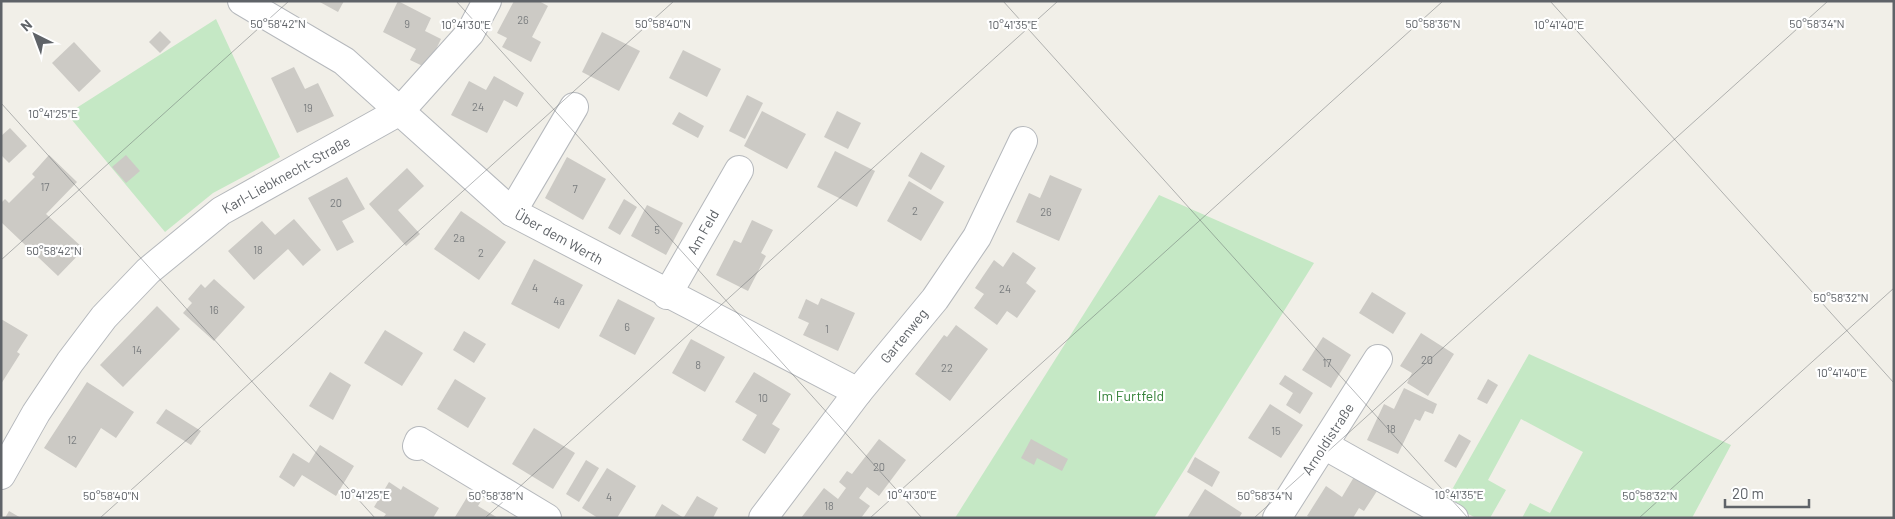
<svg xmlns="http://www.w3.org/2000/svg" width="1895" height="519" viewBox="0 0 1895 519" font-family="Barlow,sans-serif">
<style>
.green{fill:#c5e8c5}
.building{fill:#cccac5}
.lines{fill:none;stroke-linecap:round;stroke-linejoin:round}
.street-casing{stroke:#b5b8bc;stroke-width:30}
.street{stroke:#fff;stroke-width:28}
.ticks{fill:none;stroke:#5f6368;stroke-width:1;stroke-opacity:0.45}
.labels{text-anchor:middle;stroke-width:4.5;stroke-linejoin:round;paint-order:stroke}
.number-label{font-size:11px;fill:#7a7d7f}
.street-label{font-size:14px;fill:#5f6368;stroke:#fff}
.park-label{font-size:14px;fill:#348238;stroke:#fff}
.ticks-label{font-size:12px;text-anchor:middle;fill:#5f6368;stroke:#fff;stroke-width:4.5;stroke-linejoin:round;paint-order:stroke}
</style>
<rect width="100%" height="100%" fill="#f1efe8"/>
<g class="green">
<polygon points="216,19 280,157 213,193 165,232 67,114"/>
<polygon points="1159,195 1314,263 1154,518 955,518"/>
<polygon points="1529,354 1731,445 1692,518 1522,518 1530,503 1550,513 1583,452 1521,419 1488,480 1506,490 1490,518 1476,518 1445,502"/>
</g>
<g class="building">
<polygon points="318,1 344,1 338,12"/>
<polygon points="398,1 431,18 425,31 441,39 427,68 410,60 416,49 383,32"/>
<polygon points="514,1 539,1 548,6 532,37 541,42 531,62 502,47 507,38 497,33"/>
<polygon points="160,31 171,42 160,53 149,42"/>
<polygon points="602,32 640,51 619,91 582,72"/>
<polygon points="74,42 101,71 79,92 52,63"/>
<polygon points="683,50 721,69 707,97 669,78"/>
<polygon points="294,67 305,89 318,83 334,116 297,133 271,78"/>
<polygon points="494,76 524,93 517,107 504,100 487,133 451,115 469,81 486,90"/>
<polygon points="747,95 763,103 745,139 729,131"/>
<polygon points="762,111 806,134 787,169 744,146"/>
<polygon points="837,111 861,123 848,149 824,137"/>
<polygon points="679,112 704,126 698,138 672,124"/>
<polygon points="10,128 27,146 9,163 1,155 1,136"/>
<polygon points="835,151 875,171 857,207 817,187"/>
<polygon points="921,152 945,166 931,190 908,176"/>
<polygon points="49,155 77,182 46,214 84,249 58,276 1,222 1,203 5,199 9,203 35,177 32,174"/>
<polygon points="126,155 140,171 126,183 112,167"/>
<polygon points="567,157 606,179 583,220 545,198"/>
<polygon points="407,168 424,186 398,210 420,234 406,246 369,204"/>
<polygon points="1050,175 1082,189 1059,241 1016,222 1029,193 1040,198"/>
<polygon points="347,177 365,209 342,221 354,242 337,251 308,198"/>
<polygon points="909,181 944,202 921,241 887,221"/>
<polygon points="624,199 637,207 620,235 608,228"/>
<polygon points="647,205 683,223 666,255 631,236"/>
<polygon points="461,211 506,242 479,280 434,249"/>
<polygon points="294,219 321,250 303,266 288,249 254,280 228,251 262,221 275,235"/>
<polygon points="752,220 773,230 761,253 766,256 748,291 716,275 734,240 741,243"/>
<polygon points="1013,252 1036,268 1026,283 1036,291 1017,318 1007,311 997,325 974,308 984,294 975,288 994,260 1003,267"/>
<polygon points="534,259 583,285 559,329 511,304"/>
<polygon points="214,279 245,307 214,341 183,313 192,303 188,299 201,284 205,288"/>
<polygon points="1372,292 1406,313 1393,334 1359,313"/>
<polygon points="821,298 855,313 838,351 803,335 809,323 798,318 806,299 818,305"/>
<polygon points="618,299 655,318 635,355 599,336"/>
<polygon points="157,306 180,329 123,387 100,365"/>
<polygon points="1,319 28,335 17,352 20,354 1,384"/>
<polygon points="956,325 988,349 950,401 915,374 944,335 947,337"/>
<polygon points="385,330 423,353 402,386 364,363"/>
<polygon points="464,331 486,344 474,363 453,350"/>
<polygon points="1421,333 1454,354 1428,396 1407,383 1412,373 1400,366"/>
<polygon points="1323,337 1351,355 1331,388 1302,370"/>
<polygon points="691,339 725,357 705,392 672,373"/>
<polygon points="330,372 351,385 333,420 309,406"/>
<polygon points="754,372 791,394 772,424 780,429 765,454 742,440 757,415 735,402"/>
<polygon points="1285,375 1313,393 1300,414 1286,405 1293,393 1279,384"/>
<polygon points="455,379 486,398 468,428 437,409"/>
<polygon points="1488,379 1498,385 1487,404 1477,399"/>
<polygon points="87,382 134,412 116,438 101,428 76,468 44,448"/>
<polygon points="1404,388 1437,404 1433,414 1425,411 1420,421 1415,419 1398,454 1367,440 1384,404 1394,409"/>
<polygon points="1270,404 1303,425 1281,458 1248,438"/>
<polygon points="166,409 201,431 191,445 156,423"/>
<polygon points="534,428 575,453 553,489 512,464"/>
<polygon points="1459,434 1471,441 1456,468 1444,461"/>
<polygon points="879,439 906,460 879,496 867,487 859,498 870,506 861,518 801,518 824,488 838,499 846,488 839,482 847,471 852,474"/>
<polygon points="1031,439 1068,459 1062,471 1037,458 1034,465 1021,458"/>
<polygon points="320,445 354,466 336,496 302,475 294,487 279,477 293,453 309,463"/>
<polygon points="1195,457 1220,472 1212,487 1187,472"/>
<polygon points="586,460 599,468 579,502 566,494"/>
<polygon points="607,468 636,486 617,518 598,518 582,508"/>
<polygon points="1354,477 1377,491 1364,511 1359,508 1353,518 1311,518 1307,516 1326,486 1342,497"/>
<polygon points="389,482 401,490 403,486 439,508 433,518 383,518 386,514 374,507"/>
<polygon points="1205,489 1242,513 1239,518 1187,518"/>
<polygon points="469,494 481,501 478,506 498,518 455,517"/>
<polygon points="697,496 718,508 713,518 684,517"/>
<polygon points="662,504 679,515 684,518 654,518"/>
<polygon points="9,511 21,518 5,518"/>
</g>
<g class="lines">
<g class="street-casing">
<g id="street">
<polyline points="242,1 344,61 512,212 858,392"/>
<polyline points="512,212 574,107"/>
<polyline points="667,295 739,170"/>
<polyline points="1324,445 1454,518"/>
<polyline points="417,446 419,441 547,518"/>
<polyline points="1,475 36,413 70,362 104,317 148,271 221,211 400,111 470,33 487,1"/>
<polyline points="763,518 858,392 935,299 977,237 1023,141"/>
<polyline points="1277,518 1378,359"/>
</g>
</g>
<use href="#street" class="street"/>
</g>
<path class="ticks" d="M456 1 922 518M1003 1 1468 518M1550 1 1894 383M1 103 375 518M1 260 289 1M100 518 674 1M485 518 1058 1M870 518 1443 1M1254 518 1828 1M1639 518 1894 288"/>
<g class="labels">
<g class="number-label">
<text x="523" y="24">26</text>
<text x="407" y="28">9</text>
<text x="478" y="111">24</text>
<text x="308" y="112">19</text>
<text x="45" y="191">17</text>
<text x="575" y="193">7</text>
<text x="336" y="207">20</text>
<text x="915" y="215">2</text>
<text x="1046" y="216">26</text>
<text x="657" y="234">5</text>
<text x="459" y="242">2a</text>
<text x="258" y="254">18</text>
<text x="481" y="257">2</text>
<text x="535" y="292">4</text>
<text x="1005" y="293">24</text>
<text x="559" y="305">4a</text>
<text x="214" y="314">16</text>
<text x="627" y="331">6</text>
<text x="827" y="333">1</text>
<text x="137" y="354">14</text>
<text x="1427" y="364">20</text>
<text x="1327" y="367">17</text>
<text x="698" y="369">8</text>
<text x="947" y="372">22</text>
<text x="763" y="402">10</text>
<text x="1391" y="433">18</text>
<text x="1276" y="435">15</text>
<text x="72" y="444">12</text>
<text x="879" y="471">20</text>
<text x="609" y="501">4</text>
<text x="829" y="510">18</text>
</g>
<g class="street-label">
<text transform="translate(286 175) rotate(-29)" y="5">Karl-Liebknecht-Straße</text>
<text transform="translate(703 232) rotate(-60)" y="5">Am Feld</text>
<text transform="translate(559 237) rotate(29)" y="5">Über dem Werth</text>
<text transform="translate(904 336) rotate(-51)" y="5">Gartenweg</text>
<text transform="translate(1328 439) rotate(-57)" y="5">Arnoldistraße</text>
</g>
<g class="park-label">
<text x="1131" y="401">Im Furtfeld</text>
</g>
</g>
<g class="ticks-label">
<text x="278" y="28">50°58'42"N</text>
<text x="663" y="28">50°58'40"N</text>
<text x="1433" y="28">50°58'36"N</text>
<text x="1817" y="28">50°58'34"N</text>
<text x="466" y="29">10°41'30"E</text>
<text x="1013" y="29">10°41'35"E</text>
<text x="1559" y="29">10°41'40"E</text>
<text x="53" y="118">10°41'25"E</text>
<text x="54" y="255">50°58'42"N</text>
<text x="1841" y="302">50°58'32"N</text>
<text x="1842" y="377">10°41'40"E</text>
<text x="365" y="499">10°41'25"E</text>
<text x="912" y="499">10°41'30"E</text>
<text x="1459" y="499">10°41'35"E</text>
<text x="111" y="500">50°58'40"N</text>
<text x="496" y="500">50°58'38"N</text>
<text x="1265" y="500">50°58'34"N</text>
<text x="1650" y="500">50°58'32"N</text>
</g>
<rect width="1895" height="519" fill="none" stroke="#5f6368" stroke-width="5"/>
<g transform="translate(35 35) rotate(318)" stroke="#ffffff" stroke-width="4" paint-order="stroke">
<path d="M0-4L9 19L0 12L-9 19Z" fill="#5f6368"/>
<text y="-8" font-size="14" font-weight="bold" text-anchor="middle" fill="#5f6368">N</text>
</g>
<path d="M1725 499v8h84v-8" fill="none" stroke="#5f6368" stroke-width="2.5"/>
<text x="1732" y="499" font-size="15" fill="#5f6368" stroke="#ffffff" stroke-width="4" paint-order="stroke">20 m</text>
</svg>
